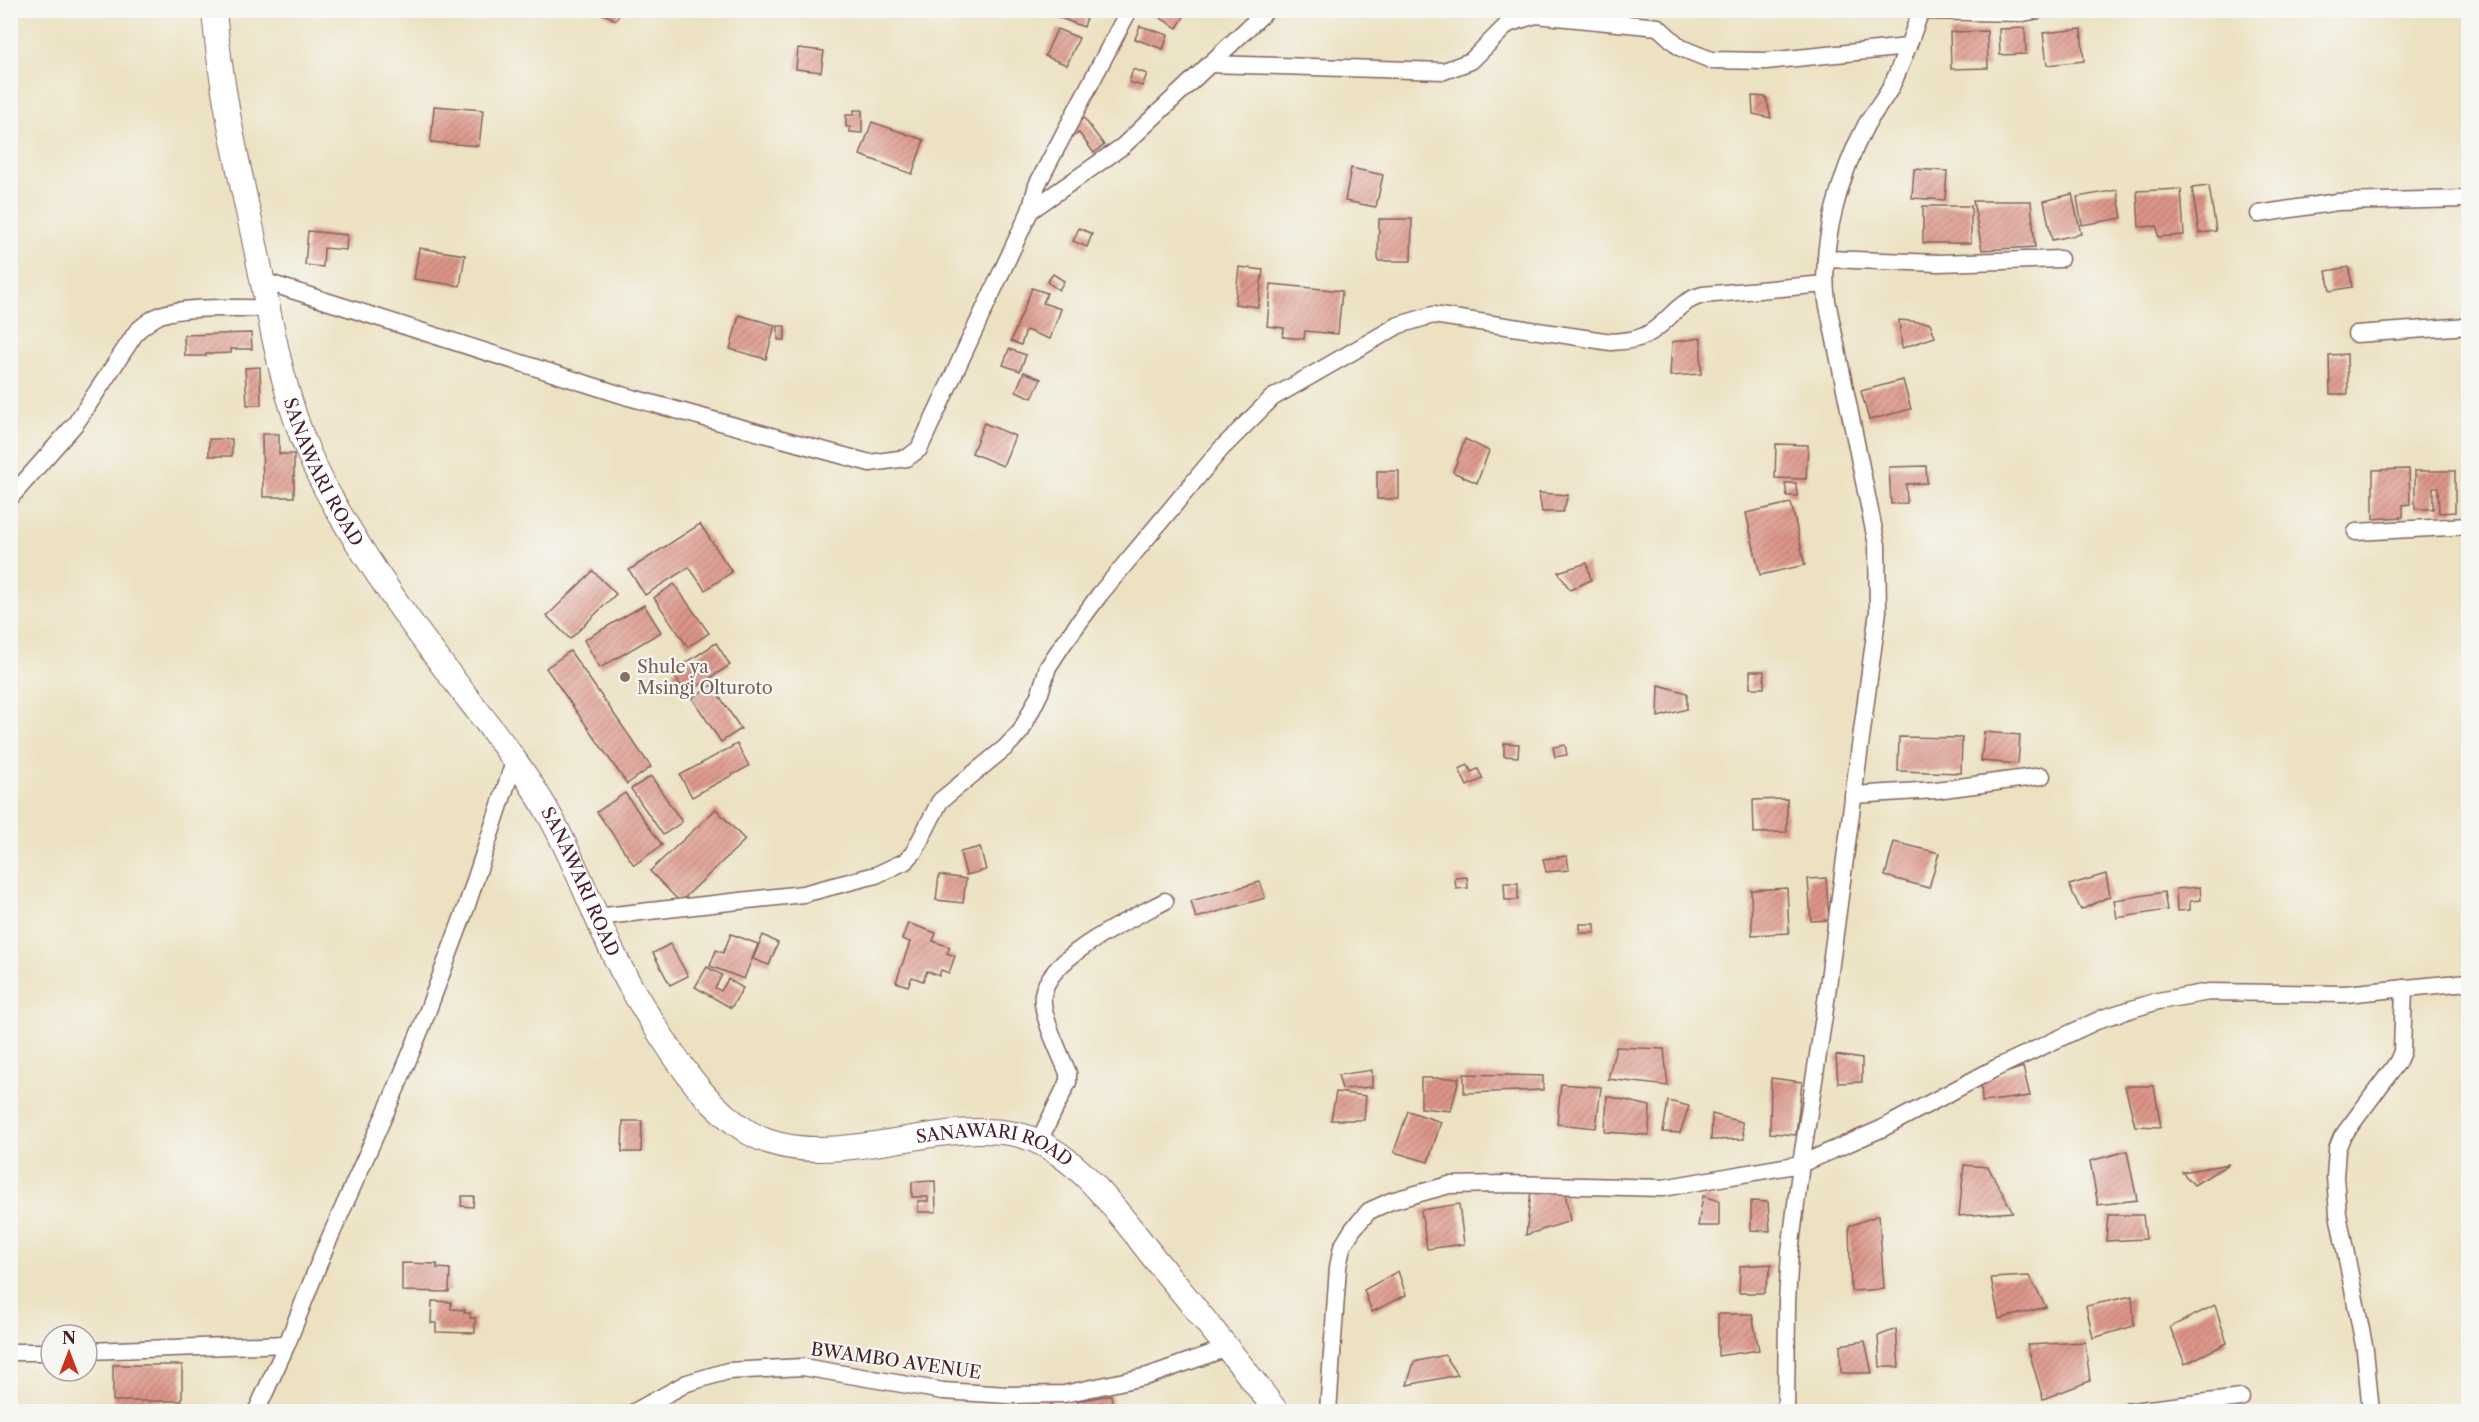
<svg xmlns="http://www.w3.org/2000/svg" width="2479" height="1422" viewBox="0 0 2479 1422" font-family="'Libre Caslon Text',serif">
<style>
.building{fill:url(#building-hatch)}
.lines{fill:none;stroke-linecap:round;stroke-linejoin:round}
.street-casing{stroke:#836360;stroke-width:19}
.secondary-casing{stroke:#836360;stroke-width:26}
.street{stroke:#fff;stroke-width:16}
.secondary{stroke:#fff;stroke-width:24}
.education-dot{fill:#8d6e63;stroke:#f6f6f2;stroke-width:2}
.labels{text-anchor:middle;stroke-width:4.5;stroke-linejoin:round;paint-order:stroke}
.street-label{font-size:18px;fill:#4a1f2b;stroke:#f6f6f2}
.education-label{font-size:18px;fill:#785e54;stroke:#f6f6f2;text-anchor:start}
</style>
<defs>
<pattern id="building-hatch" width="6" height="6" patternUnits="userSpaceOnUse" patternTransform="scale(1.5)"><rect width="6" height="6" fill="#dd9588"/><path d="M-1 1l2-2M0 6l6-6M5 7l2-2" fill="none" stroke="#b5796f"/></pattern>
</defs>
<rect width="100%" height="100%" fill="#f6f6f2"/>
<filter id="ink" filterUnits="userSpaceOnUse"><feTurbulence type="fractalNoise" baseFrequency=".0167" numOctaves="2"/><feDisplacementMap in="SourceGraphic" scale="12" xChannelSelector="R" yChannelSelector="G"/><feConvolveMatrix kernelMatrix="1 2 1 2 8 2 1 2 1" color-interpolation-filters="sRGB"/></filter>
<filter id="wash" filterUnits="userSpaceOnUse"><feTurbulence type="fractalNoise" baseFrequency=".008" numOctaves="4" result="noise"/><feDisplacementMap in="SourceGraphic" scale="24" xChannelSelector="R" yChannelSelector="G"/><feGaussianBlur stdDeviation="1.35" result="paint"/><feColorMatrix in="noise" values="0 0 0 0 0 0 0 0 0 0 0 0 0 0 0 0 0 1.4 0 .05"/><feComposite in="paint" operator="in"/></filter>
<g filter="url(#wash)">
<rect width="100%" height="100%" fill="#ece1c1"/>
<g id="blocks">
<g class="building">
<polygon points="603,10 622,10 616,20 602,13"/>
<polygon points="1057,10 1089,10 1084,27 1055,16"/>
<polygon points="1147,10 1188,10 1177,28"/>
<polygon points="1140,26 1168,35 1163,49 1135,39"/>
<polygon points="2025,28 2026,54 2000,55 1999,29"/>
<polygon points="1057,29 1079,38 1067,65 1045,56"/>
<polygon points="2081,29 2084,61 2047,65 2043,33"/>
<polygon points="1987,31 1988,68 1951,69 1950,32"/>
<polygon points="798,48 824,51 821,72 796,69"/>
<polygon points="1133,69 1147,74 1142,86 1129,82"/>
<polygon points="1752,96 1766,97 1771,118 1753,114"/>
<polygon points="434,106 483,110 479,146 431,142"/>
<polygon points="854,110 862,110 862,133 850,132 850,127 846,127 846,115 854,115"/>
<polygon points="1084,118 1104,145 1094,153 1079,133 1073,136 1068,129"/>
<polygon points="872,122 924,140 912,174 860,155"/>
<polygon points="1351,168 1383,175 1376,207 1345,201"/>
<polygon points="1914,169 1947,171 1945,200 1912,198"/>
<polygon points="2209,186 2216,231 2199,233 2192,188"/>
<polygon points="2181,189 2184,235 2158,237 2157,226 2139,227 2137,191"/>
<polygon points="2117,190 2122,218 2082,225 2077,197"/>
<polygon points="2072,194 2081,234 2052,240 2044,201"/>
<polygon points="1973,201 2031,201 2035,247 1982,250"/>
<rect x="1923" y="206" width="48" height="37"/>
<polygon points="1379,219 1412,219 1411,261 1378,261"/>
<polygon points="1079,228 1092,234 1087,247 1073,241"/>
<polygon points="308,231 347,235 346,250 324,248 323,267 305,265"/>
<polygon points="419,248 465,255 460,286 414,279"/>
<polygon points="1239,267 1263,270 1258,307 1235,304"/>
<polygon points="2349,267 2352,287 2330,291 2326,271"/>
<polygon points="1053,274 1064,281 1059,290 1047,282"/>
<polygon points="1271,284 1342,291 1338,334 1305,331 1304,339 1283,337 1284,328 1267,326"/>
<polygon points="1032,288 1047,293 1043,303 1061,309 1050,339 1026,330 1021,345 1011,341"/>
<polygon points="739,315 775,325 766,359 730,349"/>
<polygon points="1899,320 1930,323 1935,337 1902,348"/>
<rect x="778" y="326" width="7" height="14"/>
<polygon points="251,333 252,349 231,349 231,353 206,354 206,356 185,356 184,335"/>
<polygon points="1701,338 1701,374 1670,376 1672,342"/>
<polygon points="1009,349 1026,355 1020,371 1003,365"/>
<polygon points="2347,354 2348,394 2330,394 2329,355"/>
<polygon points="260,367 261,405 247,405 245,368"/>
<polygon points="1024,372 1041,379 1032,398 1016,391"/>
<polygon points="1903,380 1911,409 1869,420 1861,391"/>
<polygon points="984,423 1015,436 1003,466 972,453"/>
<polygon points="262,434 279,434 279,454 294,454 294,497 263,497"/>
<rect x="209" y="439" width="23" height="17"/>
<polygon points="1465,439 1489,451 1477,483 1453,472"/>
<polygon points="1776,444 1808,445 1806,479 1775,478"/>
<polygon points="1926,466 1927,483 1906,484 1907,503 1891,504 1889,467"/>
<polygon points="2409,469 2410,504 2403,505 2403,517 2373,519 2373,470"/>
<rect x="1377" y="471" width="22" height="28"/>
<polygon points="2415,471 2455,471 2455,512 2439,513 2438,487 2433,487 2433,509 2415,509"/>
<polygon points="1785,483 1796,483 1797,496 1787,496"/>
<polygon points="1539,493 1568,495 1563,512 1542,512"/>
<polygon points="1791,503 1805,565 1760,575 1746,513"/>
<polygon points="700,524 732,572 705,590 689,567 645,595 629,570"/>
<polygon points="1587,563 1591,580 1570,590 1558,572"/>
<polygon points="593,571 616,594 570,639 547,616"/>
<polygon points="674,584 709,633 688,647 654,598"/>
<polygon points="644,605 661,632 600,668 584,640"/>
<polygon points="716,643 730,665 686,694 672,672"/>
<polygon points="570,651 651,767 627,784 546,668"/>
<rect x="1750" y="671" width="14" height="17"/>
<polygon points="712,685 741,729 721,742 692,698"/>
<polygon points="1659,685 1687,693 1687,709 1658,717"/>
<polygon points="1984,732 2020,735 2018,764 1981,761"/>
<polygon points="1899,737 1962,738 1961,773 1898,771"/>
<polygon points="1504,743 1519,744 1518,757 1504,756"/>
<polygon points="737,744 749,766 692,797 680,775"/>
<polygon points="1565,745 1567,755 1555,757 1553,747"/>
<polygon points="1468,765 1471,772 1478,769 1483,779 1467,786 1459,769"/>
<polygon points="651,776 682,822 663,835 631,789"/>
<polygon points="625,793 662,845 634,865 597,812"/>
<polygon points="1787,799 1787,832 1754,833 1753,800"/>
<polygon points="716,809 745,840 680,902 650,871"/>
<polygon points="1894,842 1939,853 1929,888 1885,876"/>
<polygon points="980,847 986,870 966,875 960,852"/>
<polygon points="1567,856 1569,870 1546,872 1543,859"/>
<polygon points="2106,874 2110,896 2081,910 2069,885"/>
<polygon points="939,875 966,879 963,903 936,900"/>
<polygon points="1467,877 1468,888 1456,889 1455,878"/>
<polygon points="1826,878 1829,920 1811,921 1808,879"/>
<polygon points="1260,882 1265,898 1196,918 1191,901"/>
<polygon points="1504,883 1518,883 1518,900 1505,900"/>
<polygon points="2200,887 2201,900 2190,901 2190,910 2177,911 2176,889"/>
<polygon points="1787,888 1789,933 1752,935 1751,890"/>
<polygon points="2164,892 2167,910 2117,918 2114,900"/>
<polygon points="908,923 936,933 933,941 950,947 947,953 955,956 949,973 941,970 939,976 927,971 923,981 912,977 908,986 896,982 910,942 902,939"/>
<rect x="1580" y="924" width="15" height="9"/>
<polygon points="731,934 758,944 744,979 710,966 716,950 723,953"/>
<polygon points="763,935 778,943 769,965 753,959"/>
<polygon points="670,944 688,976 670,985 653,953"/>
<polygon points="707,967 722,975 715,988 721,991 728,979 743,988 731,1008 695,987"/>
<polygon points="1616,1047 1664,1049 1668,1086 1608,1079"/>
<polygon points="1836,1055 1862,1059 1862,1082 1838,1083"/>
<polygon points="2023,1067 2030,1096 1982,1102 1981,1081"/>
<polygon points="1372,1070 1372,1087 1342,1089 1338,1075"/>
<polygon points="1464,1074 1543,1076 1543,1090 1464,1093"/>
<polygon points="1421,1078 1459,1078 1451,1111 1421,1108"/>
<polygon points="1771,1078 1802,1082 1796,1135 1770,1133"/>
<polygon points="1561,1084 1601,1087 1596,1128 1557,1124"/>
<polygon points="2125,1086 2154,1086 2161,1127 2135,1126"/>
<polygon points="1336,1092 1366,1096 1364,1120 1331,1120"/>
<polygon points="1607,1096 1650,1106 1649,1135 1605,1132"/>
<polygon points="1668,1101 1689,1106 1680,1133 1663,1132"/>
<polygon points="1408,1111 1441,1122 1428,1162 1394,1152"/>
<polygon points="1712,1114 1742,1122 1744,1139 1711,1140"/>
<polygon points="623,1121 642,1121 641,1152 622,1152"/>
<polygon points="2127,1151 2137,1200 2098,1205 2090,1161"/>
<polygon points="2229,1164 2194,1185 2182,1172"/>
<polygon points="1964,1165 1988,1167 2013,1212 1959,1216"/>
<polygon points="935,1181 936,1212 918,1212 918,1201 928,1201 928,1197 912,1197 912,1182"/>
<polygon points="1564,1186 1570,1221 1526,1235 1531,1191"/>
<polygon points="462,1196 474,1196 473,1207 461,1206"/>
<polygon points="1703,1196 1719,1201 1719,1226 1698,1226"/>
<polygon points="1751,1201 1768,1202 1770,1231 1751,1230"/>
<polygon points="1459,1204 1464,1244 1427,1249 1421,1210"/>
<polygon points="1879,1215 1884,1289 1851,1291 1849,1226"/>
<polygon points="2108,1215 2143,1215 2146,1239 2106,1241"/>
<polygon points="402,1263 437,1264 437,1268 450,1269 449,1292 402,1291"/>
<polygon points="1772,1264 1764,1293 1739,1293 1740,1266"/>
<polygon points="1398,1271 1406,1295 1372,1312 1364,1290"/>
<polygon points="2029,1276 2046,1307 1999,1319 1991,1278"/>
<polygon points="2132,1296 2134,1326 2093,1338 2086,1306"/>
<polygon points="432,1301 451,1302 451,1309 465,1310 464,1313 470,1313 470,1318 475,1318 475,1333 436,1332 436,1323 431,1323"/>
<polygon points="2215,1305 2227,1343 2185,1364 2170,1327"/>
<polygon points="1718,1314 1752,1314 1759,1350 1718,1356"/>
<polygon points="1896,1329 1899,1367 1880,1367 1878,1336"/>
<polygon points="1865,1341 1872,1373 1841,1373 1840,1345"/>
<polygon points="2085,1342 2090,1381 2043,1399 2027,1345"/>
<polygon points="1445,1355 1458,1375 1407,1385 1414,1362"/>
<rect x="113" y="1365" width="69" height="36"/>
<polygon points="1111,1395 1113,1408 1079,1412 1077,1401"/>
<polygon points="1051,1400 1051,1412 1034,1412 1034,1401"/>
</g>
</g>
</g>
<g filter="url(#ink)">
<use href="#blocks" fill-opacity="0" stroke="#836360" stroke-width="1.5"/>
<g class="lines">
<g class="street-casing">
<g id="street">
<polyline points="1921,11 2023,13 2039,10"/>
<polyline points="1209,64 1444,71 1471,61 1508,24 1536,15 1658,27 1681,48 1711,60 1766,61 1908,47"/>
<polyline points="1030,211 1123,146 1267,10"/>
<polyline points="2259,214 2337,202 2468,199"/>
<polyline points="1826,259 1939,263 2060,259"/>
<polyline points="263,281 625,396 870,463 907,458 919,449 1030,211 1037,185 1129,10"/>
<polyline points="2356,334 2468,326"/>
<path d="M10 498 76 423 137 331C144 325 152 319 160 315 187 305 239 309 269 308"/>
<polyline points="2356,532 2468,526"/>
<polyline points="1853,795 1936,790 2042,776"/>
<path d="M596 917 803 894 876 875 906 861 914 852 940 801 1006 747 1021 731 1040 693 1048 667 1063 644 1100 594 1221 449 1272 398 1399 325 1433 315 1611 342C1622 341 1634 341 1644 336 1668 325 1675 302 1703 295L1825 284"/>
<path d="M1039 1141 1068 1082V1073C1060 1053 1040 1014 1043 994 1050 955 1133 918 1165 901"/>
<polyline points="87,1351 287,1344"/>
<polyline points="10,1352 51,1352"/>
<polyline points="256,1412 287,1344 323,1253 396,1089 422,1026 466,908 515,759"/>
<polyline points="634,1412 687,1383 728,1371 803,1367 943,1391 1008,1395 1064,1394 1148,1376 1227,1348"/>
<polyline points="1328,1412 1338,1267 1342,1247 1353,1229 1369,1211 1391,1201 1449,1185 1505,1184 1663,1188 1801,1164 1881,1129 1996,1068 2103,1018 2158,1001 2209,992 2345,994 2468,982"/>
<path d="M1786 1412 1787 1302 1790 1252 1801 1164 1824 1016 1878 611 1877 545 1827 301C1819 246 1840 174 1866 125 1874 112 1884 100 1891 87 1903 62 1912 36 1921 10"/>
<polyline points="2124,1412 2241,1398"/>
<polyline points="2371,1412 2365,1350 2338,1214 2335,1177 2337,1149 2342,1137 2397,1063 2402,1052 2404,988"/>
</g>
</g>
<g class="secondary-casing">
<g id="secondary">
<path id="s1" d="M214 10C220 85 236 157 252 230 268 304 279 384 309 454 323 487 342 518 360 547 383 583 407 618 432 651 472 706 517 756 550 816 575 861 592 910 615 957 629 986 646 1013 664 1040 687 1075 711 1109 748 1132 823 1177 933 1117 1015 1134 1076 1146 1125 1223 1162 1268 1201 1315 1240 1363 1277 1412"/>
</g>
</g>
<use href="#street" class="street"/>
<use href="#secondary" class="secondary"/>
</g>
</g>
<circle class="education-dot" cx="625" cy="677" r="6"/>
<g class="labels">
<g class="street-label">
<text dy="6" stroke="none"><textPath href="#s1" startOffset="477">SANAWARI ROAD</textPath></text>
<text dy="6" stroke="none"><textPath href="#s1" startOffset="963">SANAWARI ROAD</textPath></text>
<text dy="6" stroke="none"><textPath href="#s1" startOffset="1521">SANAWARI ROAD</textPath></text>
<text transform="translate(896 1361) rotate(8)" y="6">BWAMBO AVENUE</text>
</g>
<g class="education-label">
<text x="637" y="673">Shule ya<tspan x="637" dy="21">Msingi Olturoto</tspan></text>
</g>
</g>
<rect width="2479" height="1422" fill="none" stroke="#f6f6f2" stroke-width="36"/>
<g transform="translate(69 1353)"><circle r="28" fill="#f6f6f2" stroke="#b1a0a2" stroke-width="1.5"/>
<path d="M0-4.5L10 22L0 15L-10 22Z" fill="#c8321e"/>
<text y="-9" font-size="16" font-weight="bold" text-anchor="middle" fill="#4a1f2b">N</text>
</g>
</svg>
